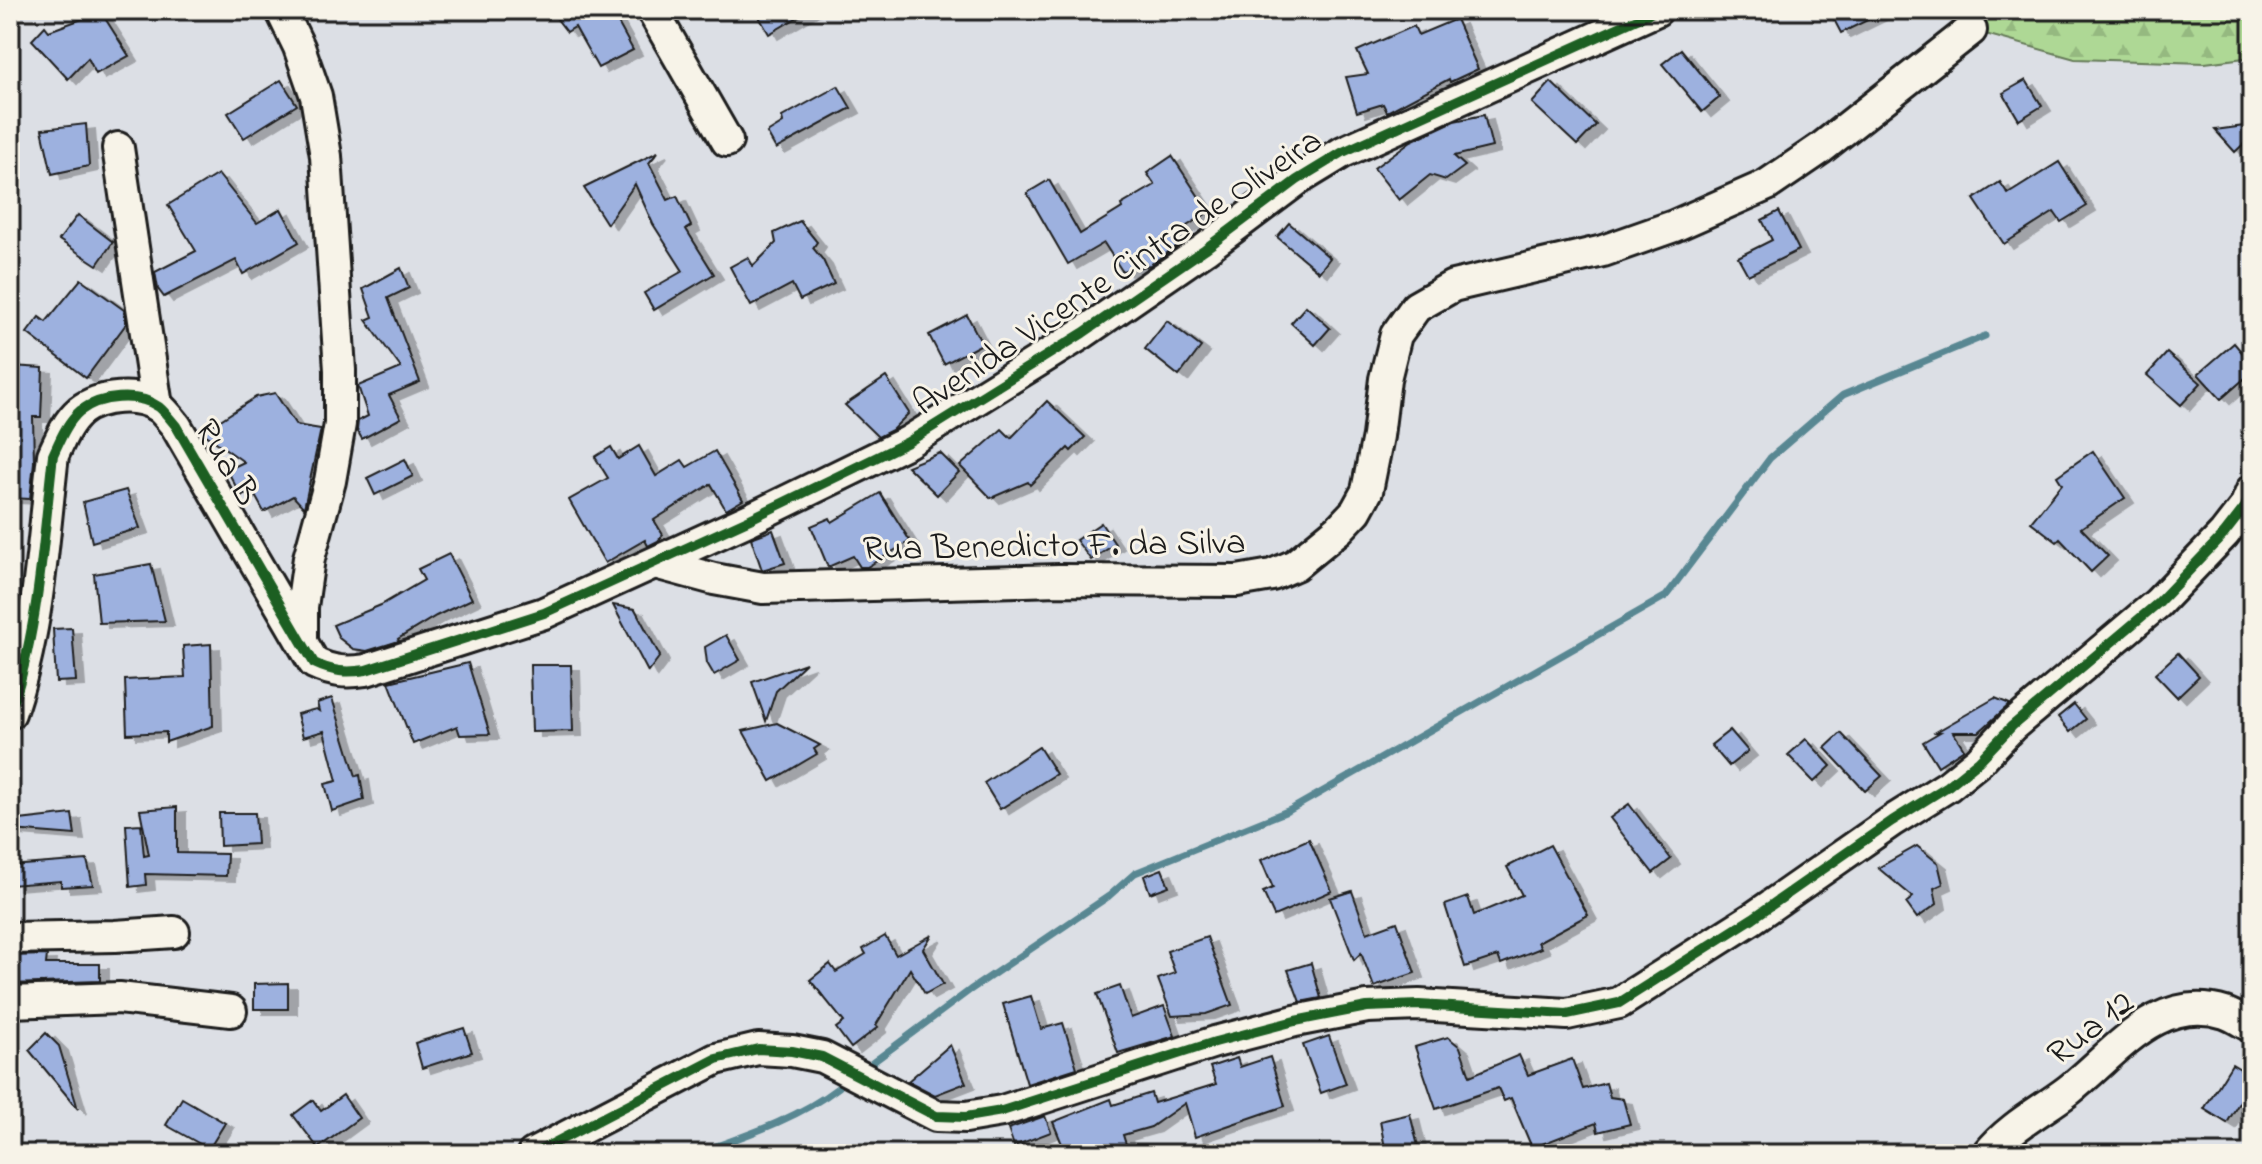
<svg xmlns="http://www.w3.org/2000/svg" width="2262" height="1164" viewBox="0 0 2262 1164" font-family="'Indie Flower',sans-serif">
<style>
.forest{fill:url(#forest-firs);stroke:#657a58;stroke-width:2}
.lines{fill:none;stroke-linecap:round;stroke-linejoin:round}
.stream{stroke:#598792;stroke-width:7}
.building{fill:#9db1df;stroke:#1c1c1c;stroke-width:2;filter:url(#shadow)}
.minor-casing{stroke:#1c1c1c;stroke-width:36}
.minor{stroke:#f7f3e8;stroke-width:30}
.cycleway-casing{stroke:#f7f3e8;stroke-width:15}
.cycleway{stroke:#1b5e20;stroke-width:10}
.labels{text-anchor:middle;stroke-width:6;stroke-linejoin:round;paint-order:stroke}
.street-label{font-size:36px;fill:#1c1c1c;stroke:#f7f3e8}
</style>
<defs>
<pattern id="forest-firs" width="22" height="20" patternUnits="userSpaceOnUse" patternTransform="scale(2)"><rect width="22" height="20" fill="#aed895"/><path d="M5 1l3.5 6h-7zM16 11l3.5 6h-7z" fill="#95b980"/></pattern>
<filter id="shadow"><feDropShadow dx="9" dy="5" stdDeviation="0" flood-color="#0004"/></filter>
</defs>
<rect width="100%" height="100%" fill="#dcdfe5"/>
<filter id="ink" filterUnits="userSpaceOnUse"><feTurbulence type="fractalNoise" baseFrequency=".0125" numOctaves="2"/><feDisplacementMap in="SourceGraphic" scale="16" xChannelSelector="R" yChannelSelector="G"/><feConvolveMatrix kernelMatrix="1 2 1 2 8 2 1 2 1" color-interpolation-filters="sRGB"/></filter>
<g filter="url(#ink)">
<polygon class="forest" points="1972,10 2252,10 2252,57 2205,63 2075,59 1971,30"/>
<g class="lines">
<g class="stream">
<polyline points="872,1063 970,990 1109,896 1135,873 1290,810 1666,596 1770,458 1843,395 1985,336"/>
<path d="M694 1154C744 1136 796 1120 839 1087"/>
</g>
</g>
<g class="building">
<polygon points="550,10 611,10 633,50 598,68 575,27 567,32"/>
<polygon points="755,10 810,10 769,34"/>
<polygon points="1829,10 1888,10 1841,33"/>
<polygon points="101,12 129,56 96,74 88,58 68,79 32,40 45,26 49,31"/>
<polygon points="1456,19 1478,69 1450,82 1449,79 1387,112 1383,104 1357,112 1346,77 1368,74 1357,51 1414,26 1418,35"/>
<polygon points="1681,49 1720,97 1702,112 1662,64"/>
<polygon points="281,80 297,105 244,138 228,113"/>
<polygon points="2026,80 2042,106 2019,120 2003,93"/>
<polygon points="1551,82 1596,125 1577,145 1532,103"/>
<polygon points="838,86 851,108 776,149 767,133 783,123 782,117"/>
<polygon points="1484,115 1492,147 1454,156 1465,166 1446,180 1430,175 1399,200 1374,168 1411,141 1454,121"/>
<polygon points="86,124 89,166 52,174 42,129"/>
<polygon points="2252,125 2252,136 2235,152 2215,130"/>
<polygon points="658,152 649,163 668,200 677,196 691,226 686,229 714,274 654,310 644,293 683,271 653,224 635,184 607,224 584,188"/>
<polygon points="1172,156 1209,212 1171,236 1177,246 1150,265 1122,271 1104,243 1068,264 1027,193 1049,180 1080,234 1122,208 1121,205 1155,185 1147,173"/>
<polygon points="2059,162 2087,206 2061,222 2054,212 2004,244 1974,199 2000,182 2008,194"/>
<polygon points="218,174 257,223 281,209 299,242 243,274 236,260 164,297 158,289 155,272 196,251 168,205"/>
<polygon points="1779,211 1799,250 1748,275 1738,257 1772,240 1762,220"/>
<polygon points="78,215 113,242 97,265 59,240"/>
<polygon points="800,221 817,242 813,248 823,260 834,284 800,300 792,284 751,306 730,267 748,257 753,266 776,243 774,233"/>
<polygon points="1289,223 1330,258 1319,272 1277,237"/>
<polygon points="401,268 409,288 388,298 420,382 389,395 401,418 362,439 357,430 358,421 368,416 358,386 401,368 366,320 373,317 363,289"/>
<polygon points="81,279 124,310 126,324 86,378 27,333 39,317 46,322"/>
<polygon points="1306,306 1330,328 1315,345 1291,323"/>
<polygon points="967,315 982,344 944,364 929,335"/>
<polygon points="1167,321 1201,347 1179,376 1145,349"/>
<polygon points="2234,343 2252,364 2252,372 2221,399 2198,374"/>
<polygon points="2167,353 2201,383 2181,405 2147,375"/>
<polygon points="12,366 43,368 41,417 33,417 34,462 30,499 10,498"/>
<polygon points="886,377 909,413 892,430 878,437 845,405"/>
<polygon points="275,393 296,425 321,429 304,508 293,496 264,512 252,490 241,496 227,470 244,462 202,432 256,397"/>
<polygon points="1047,401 1085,437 1071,451 1068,448 1030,485 1028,482 991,498 960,466 1002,429 1011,438"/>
<polygon points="639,446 656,476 682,460 687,467 715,451 743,500 726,510 711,484 654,520 663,535 658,541 648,546 645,540 605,563 569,500 608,478 595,457 611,447 618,459"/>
<polygon points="2093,451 2125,498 2081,528 2108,556 2091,572 2060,539 2057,542 2031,522 2062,484 2057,476"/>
<polygon points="940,453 959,472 937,495 907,466"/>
<polygon points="405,459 413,476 375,495 367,478"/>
<polygon points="126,490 140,528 92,542 83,502"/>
<polygon points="880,493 910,541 867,567 860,567 853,556 828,567 811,526 830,518 832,522"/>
<polygon points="1101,523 1115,544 1091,560 1076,540"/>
<polygon points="773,530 785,563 762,570 751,538"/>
<polygon points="449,554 472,599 436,616 398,639 399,641 367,651 353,649 339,638 333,625 381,605 424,580 418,569"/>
<polygon points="151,564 165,621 99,623 94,574"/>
<polygon points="613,605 635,609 660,656 648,672"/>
<polygon points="72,628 76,681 56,682 53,629"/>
<polygon points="726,635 740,660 714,675 707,663 705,647"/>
<polygon points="211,644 213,726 166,742 166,732 127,734 125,680 185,677 183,646"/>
<polygon points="2178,653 2199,676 2177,697 2155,674"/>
<polygon points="468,663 490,734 460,735 457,726 413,744 389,682"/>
<polygon points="806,663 776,691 766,721 752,682"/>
<polygon points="530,665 571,665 573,731 532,732"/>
<polygon points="332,698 356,776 360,775 364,800 332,811 325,784 337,781 324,731 303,737 297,714 316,709 319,711 317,703"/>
<polygon points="1995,698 2010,704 1979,732 1953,732 1964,749 1938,766 1923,742 1940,732 1936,732"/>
<polygon points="2074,704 2086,719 2070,732 2058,717"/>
<polygon points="777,723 820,745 814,749 817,754 771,781 743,731"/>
<polygon points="1730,730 1748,751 1729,766 1711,745"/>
<polygon points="1841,733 1882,776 1865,791 1825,748"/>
<polygon points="1806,739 1831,766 1814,782 1788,755"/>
<polygon points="1039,747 1056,774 1000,809 984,783"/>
<polygon points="1629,804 1671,859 1653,873 1610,818"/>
<polygon points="177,807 177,853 227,854 226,876 145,874 146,885 130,887 126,825 141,824 144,856 149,855 140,810"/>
<polygon points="219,813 255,813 257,844 220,846"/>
<polygon points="72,814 75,835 12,830 11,821"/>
<polygon points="1309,839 1332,891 1274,916 1263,892 1273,888 1261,860"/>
<polygon points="1550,845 1588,915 1538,942 1541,948 1501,964 1498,956 1465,967 1445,905 1468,897 1474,915 1522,895 1507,867"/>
<polygon points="1917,846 1938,863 1943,884 1934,888 1937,904 1917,918 1906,903 1913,897 1878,868"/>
<polygon points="87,860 93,885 61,887 61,881 10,885 10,866"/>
<polygon points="1162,869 1169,886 1150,893 1144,876"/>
<polygon points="1352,891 1367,933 1397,922 1415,973 1374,987 1361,953 1354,960 1330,898"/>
<polygon points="932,935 923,949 943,984 925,994 910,969 876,1025 878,1027 851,1048 836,1028 844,1022 810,980 830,964 836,972 866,954 863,949 885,936 896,955"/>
<polygon points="1207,937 1232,1005 1206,1014 1172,1016 1158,979 1175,973 1167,951"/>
<polygon points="47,955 46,964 100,964 100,981 10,984 10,956"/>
<polygon points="1311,963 1321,998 1300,1002 1288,970"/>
<polygon points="288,983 288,1009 254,1009 254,984"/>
<polygon points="1120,986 1131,1018 1164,1006 1175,1036 1118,1053 1097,994"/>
<polygon points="1031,996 1041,1029 1063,1023 1077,1068 1027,1084 1003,1004"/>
<polygon points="464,1028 472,1052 422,1068 415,1043"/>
<polygon points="46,1033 59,1046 78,1109 29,1050"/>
<polygon points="1329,1036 1346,1084 1321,1093 1303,1045"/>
<polygon points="1448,1037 1460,1047 1470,1076 1519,1055 1528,1075 1572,1059 1583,1089 1606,1083 1610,1097 1623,1099 1630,1124 1598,1132 1596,1123 1532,1148 1511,1098 1504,1101 1498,1088 1436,1109 1415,1047"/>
<polygon points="950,1045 966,1083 935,1095 908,1081"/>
<polygon points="1270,1057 1285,1106 1195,1137 1185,1103 1151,1127 1123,1135 1129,1154 1066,1154 1053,1122 1111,1099 1113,1105 1151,1093 1154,1103 1216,1084 1210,1067 1237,1058 1240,1067"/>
<polygon points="2232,1064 2252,1076 2252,1081 2227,1123 2204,1109"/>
<polygon points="343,1095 359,1118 318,1148 293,1115 313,1100 321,1111"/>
<polygon points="182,1098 225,1123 209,1149 166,1125"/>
<polygon points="1410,1114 1420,1154 1386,1154 1380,1121"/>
<polygon points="1045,1116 1051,1132 1014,1146 1008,1129"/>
</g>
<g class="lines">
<g class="minor-casing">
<g id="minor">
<polyline points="281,10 299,47 316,96 326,156 340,370 340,424 330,481 309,558 302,607 302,640"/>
<polyline points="652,10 727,141"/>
<polyline points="118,148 157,406"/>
<polyline points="655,563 714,579 763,588 1059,580 1237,581 1272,575 1295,565 1339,529 1356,511 1367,491 1378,436 1385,379 1396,335 1416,307 1453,286 1603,251 1674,226 1767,185 1820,149 1971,30"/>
<path d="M10 713C39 631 43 540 53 455 60 440 67 422 80 411 99 396 138 392 159 407 165 412 171 420 176 426L314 663C333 672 346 673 366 670L544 613 750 519 908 442 1083 333 1205 249 1297 180 1343 152 1657 10"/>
<polyline points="10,938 115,936 174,932"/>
<polyline points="10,1002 119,998 231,1011"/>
<polyline points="533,1154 716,1059 758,1049 792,1051 822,1057 936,1116 966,1117 1002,1111 1215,1042 1295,1021 1367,1007 1419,1005 1567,1014 1619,1003 1753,918 1892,821 1948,786 1979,761 2012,726 2158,603 2224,534 2245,507 2252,490"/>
<path d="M1988 1154C2009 1127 2043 1110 2069 1090 2116 1053 2158 992 2225 1013 2234 1016 2244 1023 2252 1027"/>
</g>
</g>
<use href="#minor" class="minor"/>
<g class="cycleway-casing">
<g id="cycleway">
<path d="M10 713C39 631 43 540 53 455 60 440 67 422 80 411 99 396 138 392 159 407 165 412 171 420 176 426L314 663C333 672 346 673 366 670L544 613 750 519 908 442 1083 333 1205 249 1297 180 1343 152 1657 10"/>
<polyline points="533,1154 716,1059 758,1049 792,1051 822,1057 936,1116 966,1117 1002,1111 1215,1042 1295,1021 1367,1007 1419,1005 1567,1014 1619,1003 1753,918 1892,821 1948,786 1979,761 2012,726 2158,603 2224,534 2245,507 2252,490"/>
</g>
</g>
<use href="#cycleway" class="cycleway"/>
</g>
</g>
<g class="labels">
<g class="street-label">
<text transform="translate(1116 270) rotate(-34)" y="13">Avenida Vicente Cintra de Oliveira</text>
<text transform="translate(229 461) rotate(59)" y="13">Rua B</text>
<text transform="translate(1054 543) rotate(-1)" y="13">Rua Benedicto F. da Silva</text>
<text transform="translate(2089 1026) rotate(-38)" y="13">Rua 12</text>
</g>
</g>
<rect width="2262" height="1164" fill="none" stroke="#f7f3e8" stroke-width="40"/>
<rect x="20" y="20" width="2222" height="1124" fill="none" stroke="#1c1c1c" stroke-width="3" filter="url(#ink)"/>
</svg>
